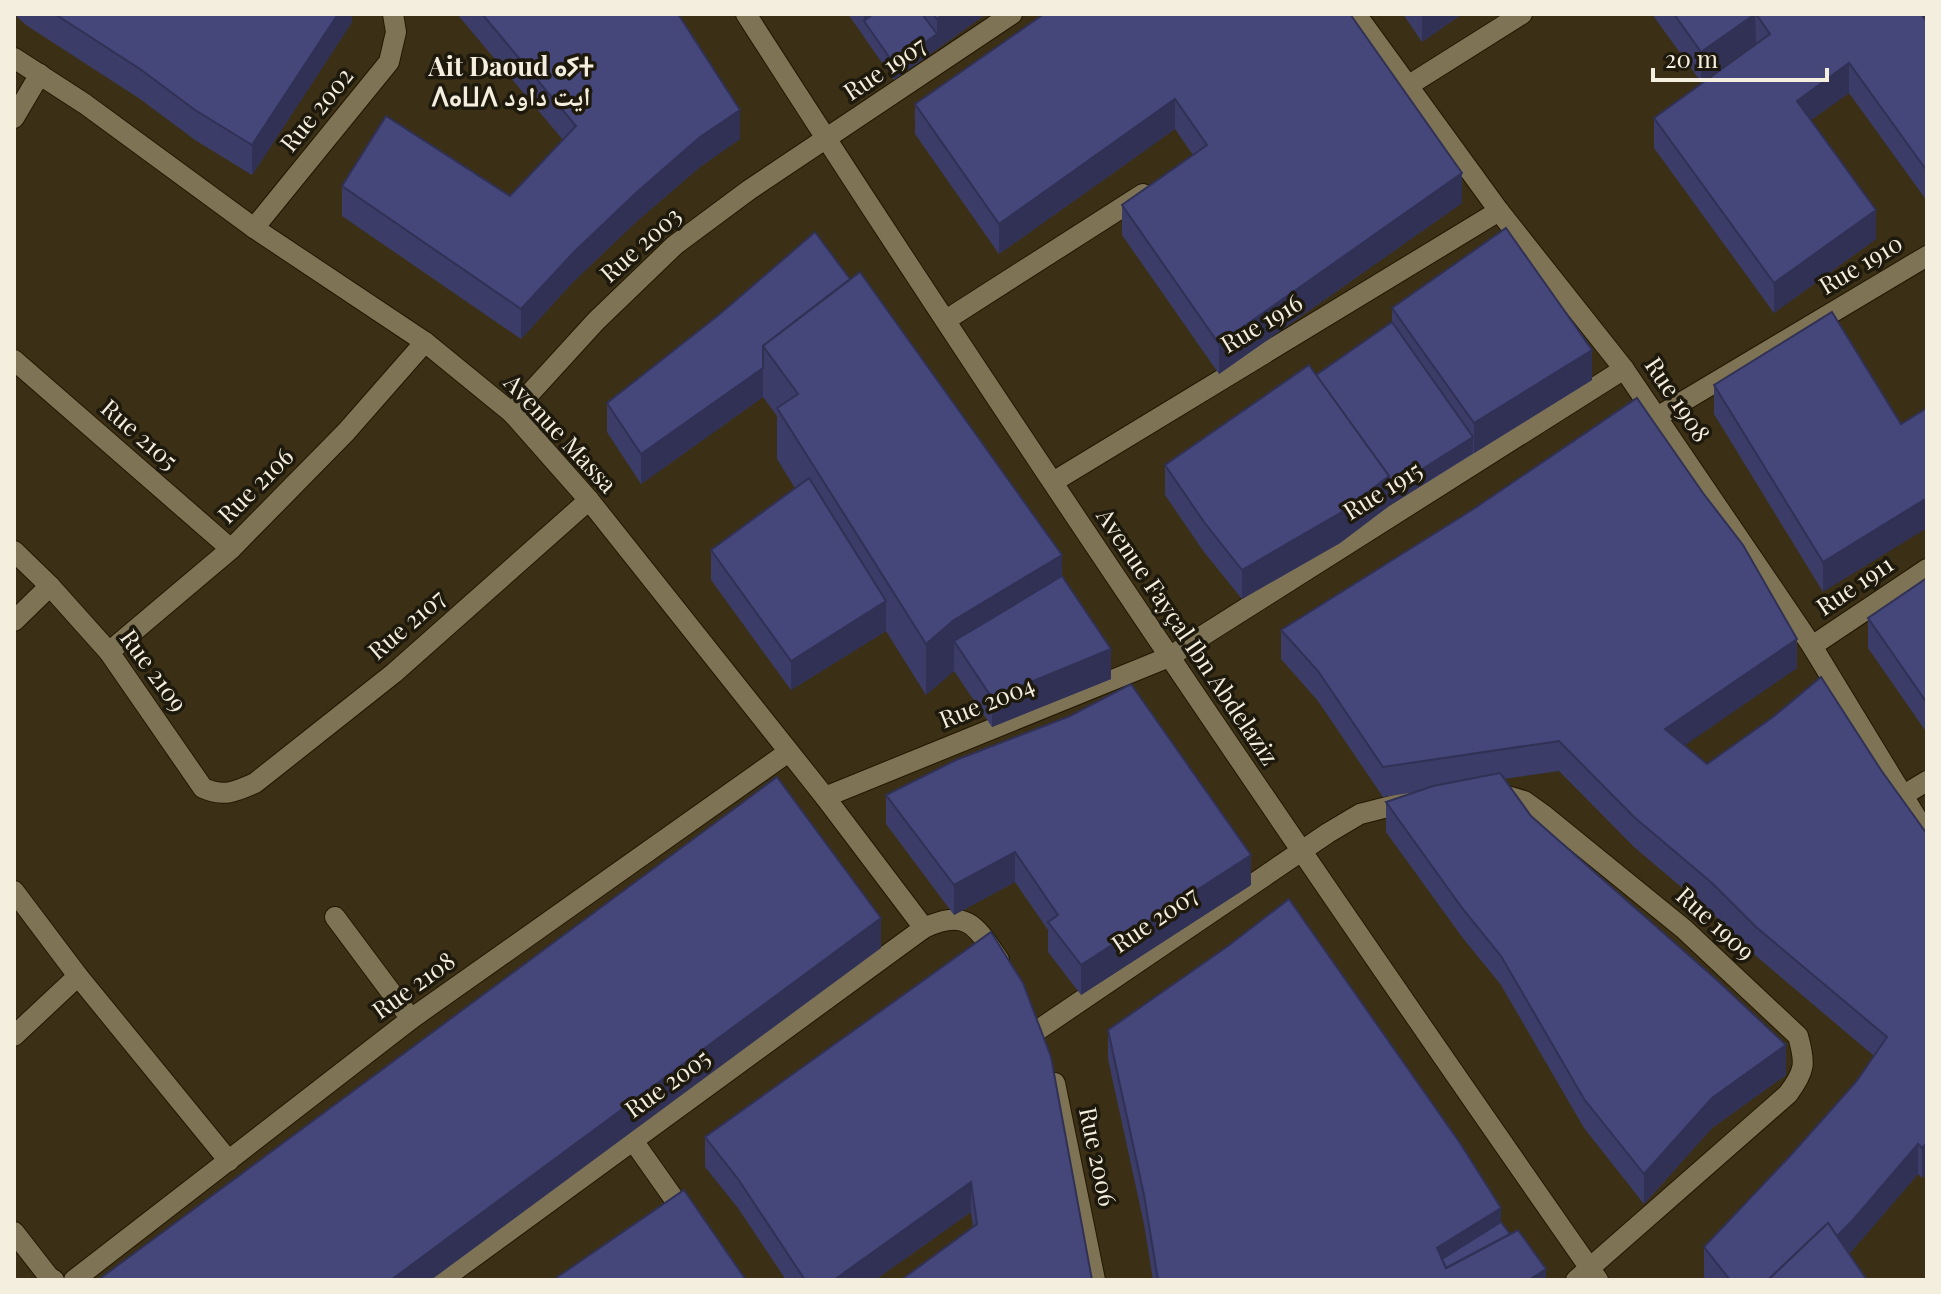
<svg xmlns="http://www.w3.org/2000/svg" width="1941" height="1294" viewBox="0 0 1941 1294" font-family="'Playfair Display','Noto Naskh Arabic','Noto Sans Tifinagh',serif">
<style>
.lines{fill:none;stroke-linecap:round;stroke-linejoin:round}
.minor-casing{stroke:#221800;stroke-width:22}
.tertiary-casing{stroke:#221800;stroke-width:22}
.minor{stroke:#7f7356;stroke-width:20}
.tertiary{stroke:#7f7356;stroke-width:20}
.wall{fill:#3b3c68}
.shaded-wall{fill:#303155}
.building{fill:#454679;stroke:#303155;stroke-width:2}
.labels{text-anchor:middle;stroke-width:7;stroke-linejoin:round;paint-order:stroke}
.street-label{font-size:24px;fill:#f4eede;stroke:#1e190d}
.neighbourhood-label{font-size:26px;font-weight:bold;fill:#f4eede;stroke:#1e190d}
</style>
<rect width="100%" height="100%" fill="#3b3015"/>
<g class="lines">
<g class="minor-casing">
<g id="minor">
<polyline points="1356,14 1499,211 1624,369 1812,646 1927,835"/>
<polyline points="14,58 85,104 254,228 425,342 512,413 589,500 825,797 924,928"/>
<polyline points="1406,87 1522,14"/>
<polyline points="14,118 40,74"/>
<polyline points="254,228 389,62 396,32 393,14"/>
<polyline points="946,320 1143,194"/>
<polyline points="14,360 231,549"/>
<polyline points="512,413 596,321 675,245 749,190 1012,14"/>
<polyline points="1657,417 1927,256"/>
<polyline points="1053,482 1499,211"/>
<path d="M14 551 50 586 109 652 203 788C224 797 235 792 255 783L394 673 589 500"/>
<polyline points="14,621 50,586"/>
<polyline points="1812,646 1927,569"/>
<polyline points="109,652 231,549 346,432 425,342"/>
<path d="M1494 792 1524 801 1545 816 1684 929 1798 1036C1806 1064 1805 1071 1788 1094L1576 1280"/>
<polyline points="1902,796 1927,781"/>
<polyline points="825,797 1169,657 1624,369"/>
<polyline points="14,891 78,976 229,1161"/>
<polyline points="335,917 411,1019"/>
<polyline points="1038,1030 1328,833 1360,814 1411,801"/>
<polyline points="14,1036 78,976"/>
<polyline points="1055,1083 1095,1280"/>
<polyline points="634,1142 689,1220"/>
<polyline points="14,1232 49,1277 54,1280"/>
<polyline points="74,1280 411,1019 787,753"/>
<path d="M442 1280 924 928C967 908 976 926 999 960"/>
</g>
</g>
<g class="tertiary-casing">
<path id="tertiary" d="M746 14C1020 442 1307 863 1598 1280"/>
</g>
<use href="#minor" class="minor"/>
<use href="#tertiary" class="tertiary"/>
</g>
<g class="wall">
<polygon points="14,14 352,14 352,22 252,175 195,140 140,99 26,25"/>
<polygon points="457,14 678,14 740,139 700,167 637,221 574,281 521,339 342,216 342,186 510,196 563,140"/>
<polygon points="848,14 986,14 894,80"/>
<polygon points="1044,14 1462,203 1219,374 1122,235 1122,205 1193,155 1175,129 999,254 915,134 915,104"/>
<polygon points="1403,14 1462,14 1422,42"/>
<polygon points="1652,14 1921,14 1927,22 1927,201 1849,93 1811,120 1876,239 1774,313 1654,148 1654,118 1756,44 1756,43 1701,82"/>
<polygon points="1392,308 1592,380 1389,506 1340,543 1242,599 1204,552 1165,495 1165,465 1316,375 1392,322"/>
<polygon points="1832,312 1823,592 1714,414 1714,385"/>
<polygon points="720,314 1062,576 1111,679 992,727 954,671 926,695 886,631 791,690 711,580 711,550 795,488 777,459 777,416 763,397 641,484 607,432 607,403"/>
<polygon points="1927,578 1927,733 1868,648 1868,618"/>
<polygon points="1281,630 1797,668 1684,745 1707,764 1881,770 1927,834 1927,1172 1922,1178 1918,1174 1849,1254 1867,1280 1707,1280 1704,1277 1704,1247 1791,1155 1856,1082 1874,1056 1756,956 1712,913 1634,847 1559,771 1504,779 1531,816 1786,1075 1712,1128 1644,1204 1584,1128 1501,985 1462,937 1386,832 1386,802 1416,792 1383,797 1318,701 1281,659"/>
<polygon points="886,795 1251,885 1081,995 1048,952 1048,930 1015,882 954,915 886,824"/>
<polygon points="991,932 1092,1280 973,1227 971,1212 875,1280 786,1280 738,1208 705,1167 705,1137"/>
<polygon points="1108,1030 1501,1222 1546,1280 1153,1280 1144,1224 1108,1059"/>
</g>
<g class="shaded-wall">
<polygon points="338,14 352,14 352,22 252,175 252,145"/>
<polygon points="864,14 894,14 864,21"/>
<polygon points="944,14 986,14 894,80 894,64 937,34 937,19"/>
<polygon points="1422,14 1462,14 1422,42"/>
<polygon points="1755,14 1756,43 1701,82 1701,52"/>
<polygon points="1849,63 1849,93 1797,130 1797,101"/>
<polygon points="1175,99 1175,129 999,254 999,224"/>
<polygon points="740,110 740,139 700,167 637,221 574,281 521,339 521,309 574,252 637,192 700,137"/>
<polygon points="1462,173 1462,203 1219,374 1219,344"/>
<polygon points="1876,210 1876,239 1774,313 1774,283"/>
<polygon points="1592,350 1592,380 1474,453 1474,423"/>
<polygon points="763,368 763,397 641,484 641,454"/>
<polygon points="1473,437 1473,453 1389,506 1340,543 1242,599 1242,570 1389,476"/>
<polygon points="1927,498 1927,528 1823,592 1823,562"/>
<polygon points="1062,555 1062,606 954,641 954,671 926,695 926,644 954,620"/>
<polygon points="886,601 886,631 791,690 791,661"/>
<polygon points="1797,639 1797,668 1665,759 1665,729"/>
<polygon points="1111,649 1111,679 992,727 992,698"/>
<polygon points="1015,852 1015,882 954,915 954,885"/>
<polygon points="1251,855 1251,885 1081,995 1081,965"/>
<polygon points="881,918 881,948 431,1280 391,1280"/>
<polygon points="1786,1045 1786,1075 1712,1128 1644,1204 1644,1174 1712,1098"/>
<polygon points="1927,1143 1927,1172 1922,1178 1922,1148"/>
<polygon points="1918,1144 1918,1174 1852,1251 1822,1280 1791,1280"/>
<polygon points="971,1182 971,1212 875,1280 834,1280"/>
<polygon points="1501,1208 1501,1238 1442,1274 1437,1248"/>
<polygon points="1546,1269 1546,1280 1529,1280"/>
</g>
<g class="building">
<polygon points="55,14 338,14 252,145 195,110 140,69"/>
<polygon points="482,14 678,14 740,110 700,137 637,192 574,252 521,309 342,186 386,116 510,196 576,126"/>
<polygon points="873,14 922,14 937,34 894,64 864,21"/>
<polygon points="933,14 944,14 937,19"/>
<polygon points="1044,14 1350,14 1462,173 1219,344 1122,205 1207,145 1175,99 999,224 915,104"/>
<polygon points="1674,14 1755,14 1701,52"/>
<polygon points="1756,14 1921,14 1927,22 1927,171 1849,63 1797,101 1876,210 1774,283 1654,118 1770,34"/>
<polygon points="1506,228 1592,350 1474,423 1392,308"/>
<polygon points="815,232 850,279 763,346 763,368 641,454 607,403 720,314"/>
<polygon points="860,272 1062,555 954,620 926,644 777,408 798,394 763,346"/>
<polygon points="1832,312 1901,424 1927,408 1927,498 1823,562 1714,385"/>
<polygon points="1392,322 1473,437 1389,490 1389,476 1316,375"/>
<polygon points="1309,365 1389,476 1340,513 1242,570 1204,522 1165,465"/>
<polygon points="1637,398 1703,493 1743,545 1797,639 1665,729 1707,764 1773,717 1821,677 1881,770 1927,834 1927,1143 1922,1148 1918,1144 1852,1221 1837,1236 1828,1223 1768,1280 1730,1280 1704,1247 1791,1155 1856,1082 1887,1037 1756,927 1712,883 1634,817 1559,741 1383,767 1318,671 1281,630 1472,510"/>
<polygon points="809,478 886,601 791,661 711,550"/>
<polygon points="1062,576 1111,649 992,698 954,641"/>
<polygon points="1927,578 1927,703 1868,618"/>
<polygon points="1131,684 1251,855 1081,965 1048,922 1058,915 1015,852 954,885 886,795 956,760 1070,716"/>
<polygon points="1500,773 1531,816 1718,981 1786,1045 1712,1098 1644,1174 1584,1099 1501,956 1462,908 1386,802 1433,786"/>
<polygon points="777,777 881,918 391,1280 98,1280"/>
<polygon points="1289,899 1460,1143 1501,1208 1437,1248 1446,1268 1518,1230 1546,1269 1529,1280 1158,1280 1144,1195 1108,1030 1228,946"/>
<polygon points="991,932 1023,983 1051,1057 1092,1280 901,1280 977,1224 971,1182 834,1280 805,1280 738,1179 705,1137"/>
<polygon points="684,1190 746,1280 553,1280"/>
<polygon points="1501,1222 1510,1234 1446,1268 1442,1259"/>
<polygon points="1828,1223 1867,1280 1768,1280"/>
</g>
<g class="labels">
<g class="street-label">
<text transform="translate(885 69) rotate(-34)" y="8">Rue 1907</text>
<text transform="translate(317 110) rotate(-51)" y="8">Rue 2002</text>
<text transform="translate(641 245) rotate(-42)" y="8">Rue 2003</text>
<text transform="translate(1861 265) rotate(-31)" y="8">Rue 1910</text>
<text transform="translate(1262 324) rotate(-31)" y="8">Rue 1916</text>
<text transform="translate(1677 400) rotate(56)" y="8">Rue 1908</text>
<text transform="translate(560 434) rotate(47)" y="8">Avenue Massa</text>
<text transform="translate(139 435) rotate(41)" y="8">Rue 2105</text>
<text transform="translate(256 486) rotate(-45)" y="8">Rue 2106</text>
<text transform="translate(1383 491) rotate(-32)" y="8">Rue 1915</text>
<text transform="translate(1855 586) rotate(-34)" y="8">Rue 1911</text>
<text transform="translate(407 625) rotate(-41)" y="8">Rue 2107</text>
<text transform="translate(1187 637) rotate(56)" y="8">Avenue Fayçal Ibn Abdelaziz</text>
<text transform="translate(153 671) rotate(54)" y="8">Rue 2109</text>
<text transform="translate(987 703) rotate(-22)" y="8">Rue 2004</text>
<text transform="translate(1155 920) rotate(-34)" y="8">Rue 2007</text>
<text transform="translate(1715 924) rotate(42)" y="8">Rue 1909</text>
<text transform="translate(414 986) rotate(-36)" y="8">Rue 2108</text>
<text transform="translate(668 1084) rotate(-36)" y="8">Rue 2005</text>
<text transform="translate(1097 1157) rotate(78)" y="8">Rue 2006</text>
</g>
<g class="neighbourhood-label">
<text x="511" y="76">Ait Daoud ⴰⵢⵜ<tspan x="511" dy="30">ⴷⴰⵡⴷ ايت داود</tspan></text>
</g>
</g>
<rect width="1941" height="1294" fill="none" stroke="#f4eede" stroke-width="32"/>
<path d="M1653 68v12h174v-12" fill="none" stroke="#f4eede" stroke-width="4"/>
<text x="1665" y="68" font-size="24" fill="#f4eede" stroke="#1e190d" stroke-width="6" paint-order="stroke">20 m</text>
</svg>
